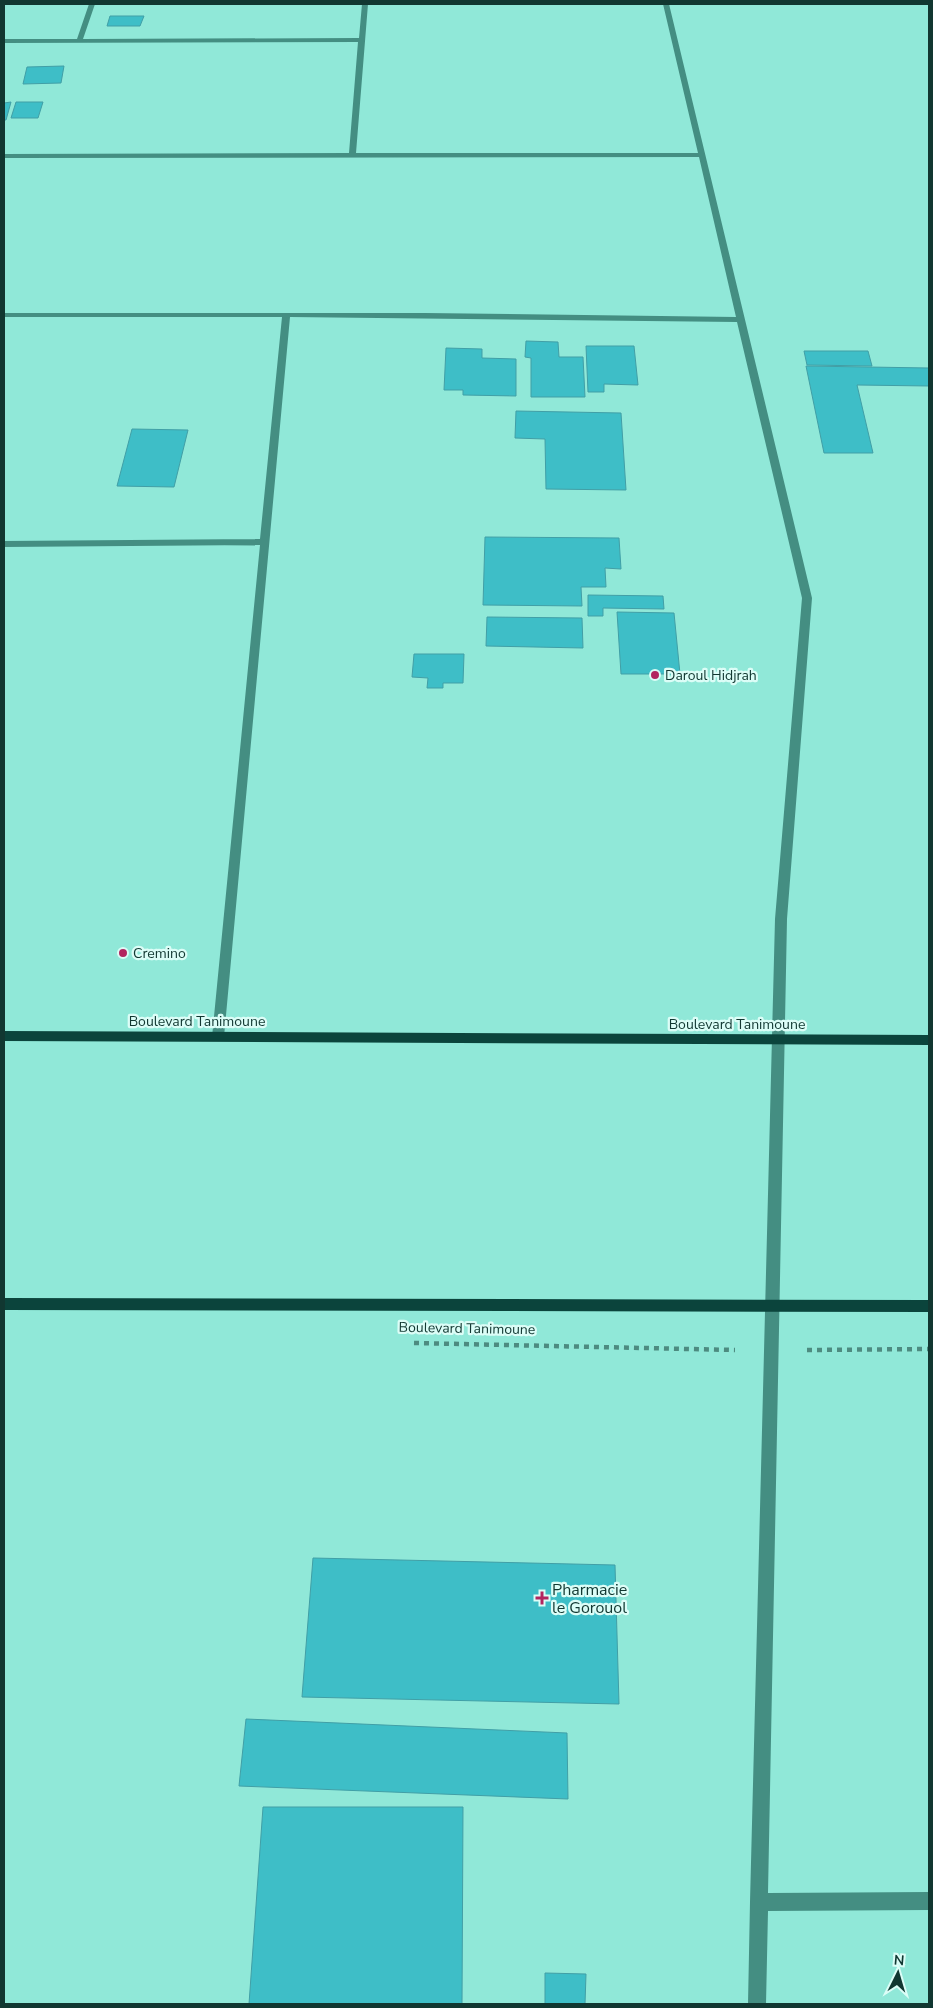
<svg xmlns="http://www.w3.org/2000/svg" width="933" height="2008" viewBox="0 0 933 2008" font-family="'Nunito Sans',sans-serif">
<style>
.building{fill:#3ebec7;stroke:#419fa6}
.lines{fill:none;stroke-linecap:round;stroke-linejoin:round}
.path{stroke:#4d8b80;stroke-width:4.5;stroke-dasharray:5 5;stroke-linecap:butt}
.minor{fill:#448e82;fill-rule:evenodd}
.major{fill:#0b443c;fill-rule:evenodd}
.poi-dot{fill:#b2255f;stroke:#dcfdf7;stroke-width:2}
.labels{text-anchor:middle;stroke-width:4.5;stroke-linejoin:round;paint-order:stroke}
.poi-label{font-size:14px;fill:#113731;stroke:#dcfdf7;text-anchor:start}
.street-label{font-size:14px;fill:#113731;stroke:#dcfdf7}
.near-poi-label{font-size:16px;fill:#113731;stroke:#dcfdf7;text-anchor:start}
</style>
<rect width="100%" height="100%" fill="#90e8d8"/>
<g class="building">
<polygon points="110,16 144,16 140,26 107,26"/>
<polygon points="64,66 61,83 23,84 27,67"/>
<polygon points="11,102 6,120 4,120 4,103"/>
<polygon points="16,102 43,102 38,118 11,118"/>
<polygon points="526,341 558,342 559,357 583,357 585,397 531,397 531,358 525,357"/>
<polygon points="586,346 634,346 638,385 604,384 604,392 588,392"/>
<polygon points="446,348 482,349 482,358 516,359 516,396 463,395 463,390 444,390"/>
<polygon points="804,351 868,351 872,366 807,365"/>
<polygon points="806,366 929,368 929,386 857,385 873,453 824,453"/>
<polygon points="516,411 621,413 626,490 546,489 545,439 515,438"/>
<polygon points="132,429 188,430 174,487 117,486"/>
<polygon points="485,537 619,538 621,569 605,568 606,587 581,587 582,606 483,605"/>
<polygon points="588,595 663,596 664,609 603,608 603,616 588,616"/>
<polygon points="617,612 674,613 680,674 621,674"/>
<polygon points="487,617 582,618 583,648 486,646"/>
<polygon points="414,654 464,654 463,683 443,683 443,688 427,688 428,678 412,677"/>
<polygon points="313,1558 615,1565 619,1704 302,1697"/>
<polygon points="246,1719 567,1733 568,1799 239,1786"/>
<polygon points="263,1807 463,1807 462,2004 249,2004"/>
<polygon points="545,1973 586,1974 585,2004 545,2004"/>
</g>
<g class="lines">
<g class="path">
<polyline points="414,1343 735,1350"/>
<polyline points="807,1350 929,1349"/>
</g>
<polygon class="minor" points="89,4 95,4 83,39 359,38 362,4 368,4 356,153 698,153 663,4 669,4 812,598 787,919 768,1893 929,1892 929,1910 768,1911 766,2004 748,2004 750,1902 775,919 802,598 737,322 290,317 224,1037 222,1040 214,1040 212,1037 260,545 4,547 4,541 260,539 282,317 4,317 4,313 425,313 736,317 699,157 4,158 4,154 349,153 358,42 4,43 4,39 77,39"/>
<g class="major">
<polygon points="4,1031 929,1035 929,1045 4,1041"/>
<polygon points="4,1298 929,1300 929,1312 4,1310"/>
</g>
</g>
<g class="poi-dot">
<circle cx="655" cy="675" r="5"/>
<circle cx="123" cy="953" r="5"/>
<path d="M539.5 1590.5h5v5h5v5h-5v5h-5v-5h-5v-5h5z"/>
</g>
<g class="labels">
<g class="poi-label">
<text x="665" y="680">Daroul Hidjrah</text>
<text x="133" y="958">Cremino</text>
</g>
<g class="street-label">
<text x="197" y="1026">Boulevard Tanimoune</text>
<text x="737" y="1029">Boulevard Tanimoune</text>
<text transform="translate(467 1328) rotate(1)" y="5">Boulevard Tanimoune</text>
</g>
<g class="near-poi-label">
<text x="552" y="1595">Pharmacie<tspan x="552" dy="18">le Gorouol</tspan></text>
</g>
</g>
<rect width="933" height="2008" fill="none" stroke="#113731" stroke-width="10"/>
<g transform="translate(898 1973) rotate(5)" stroke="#dcfdf7" stroke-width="4" paint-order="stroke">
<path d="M0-4L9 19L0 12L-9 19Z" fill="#113731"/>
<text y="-8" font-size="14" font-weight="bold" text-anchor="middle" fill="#113731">N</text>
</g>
</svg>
